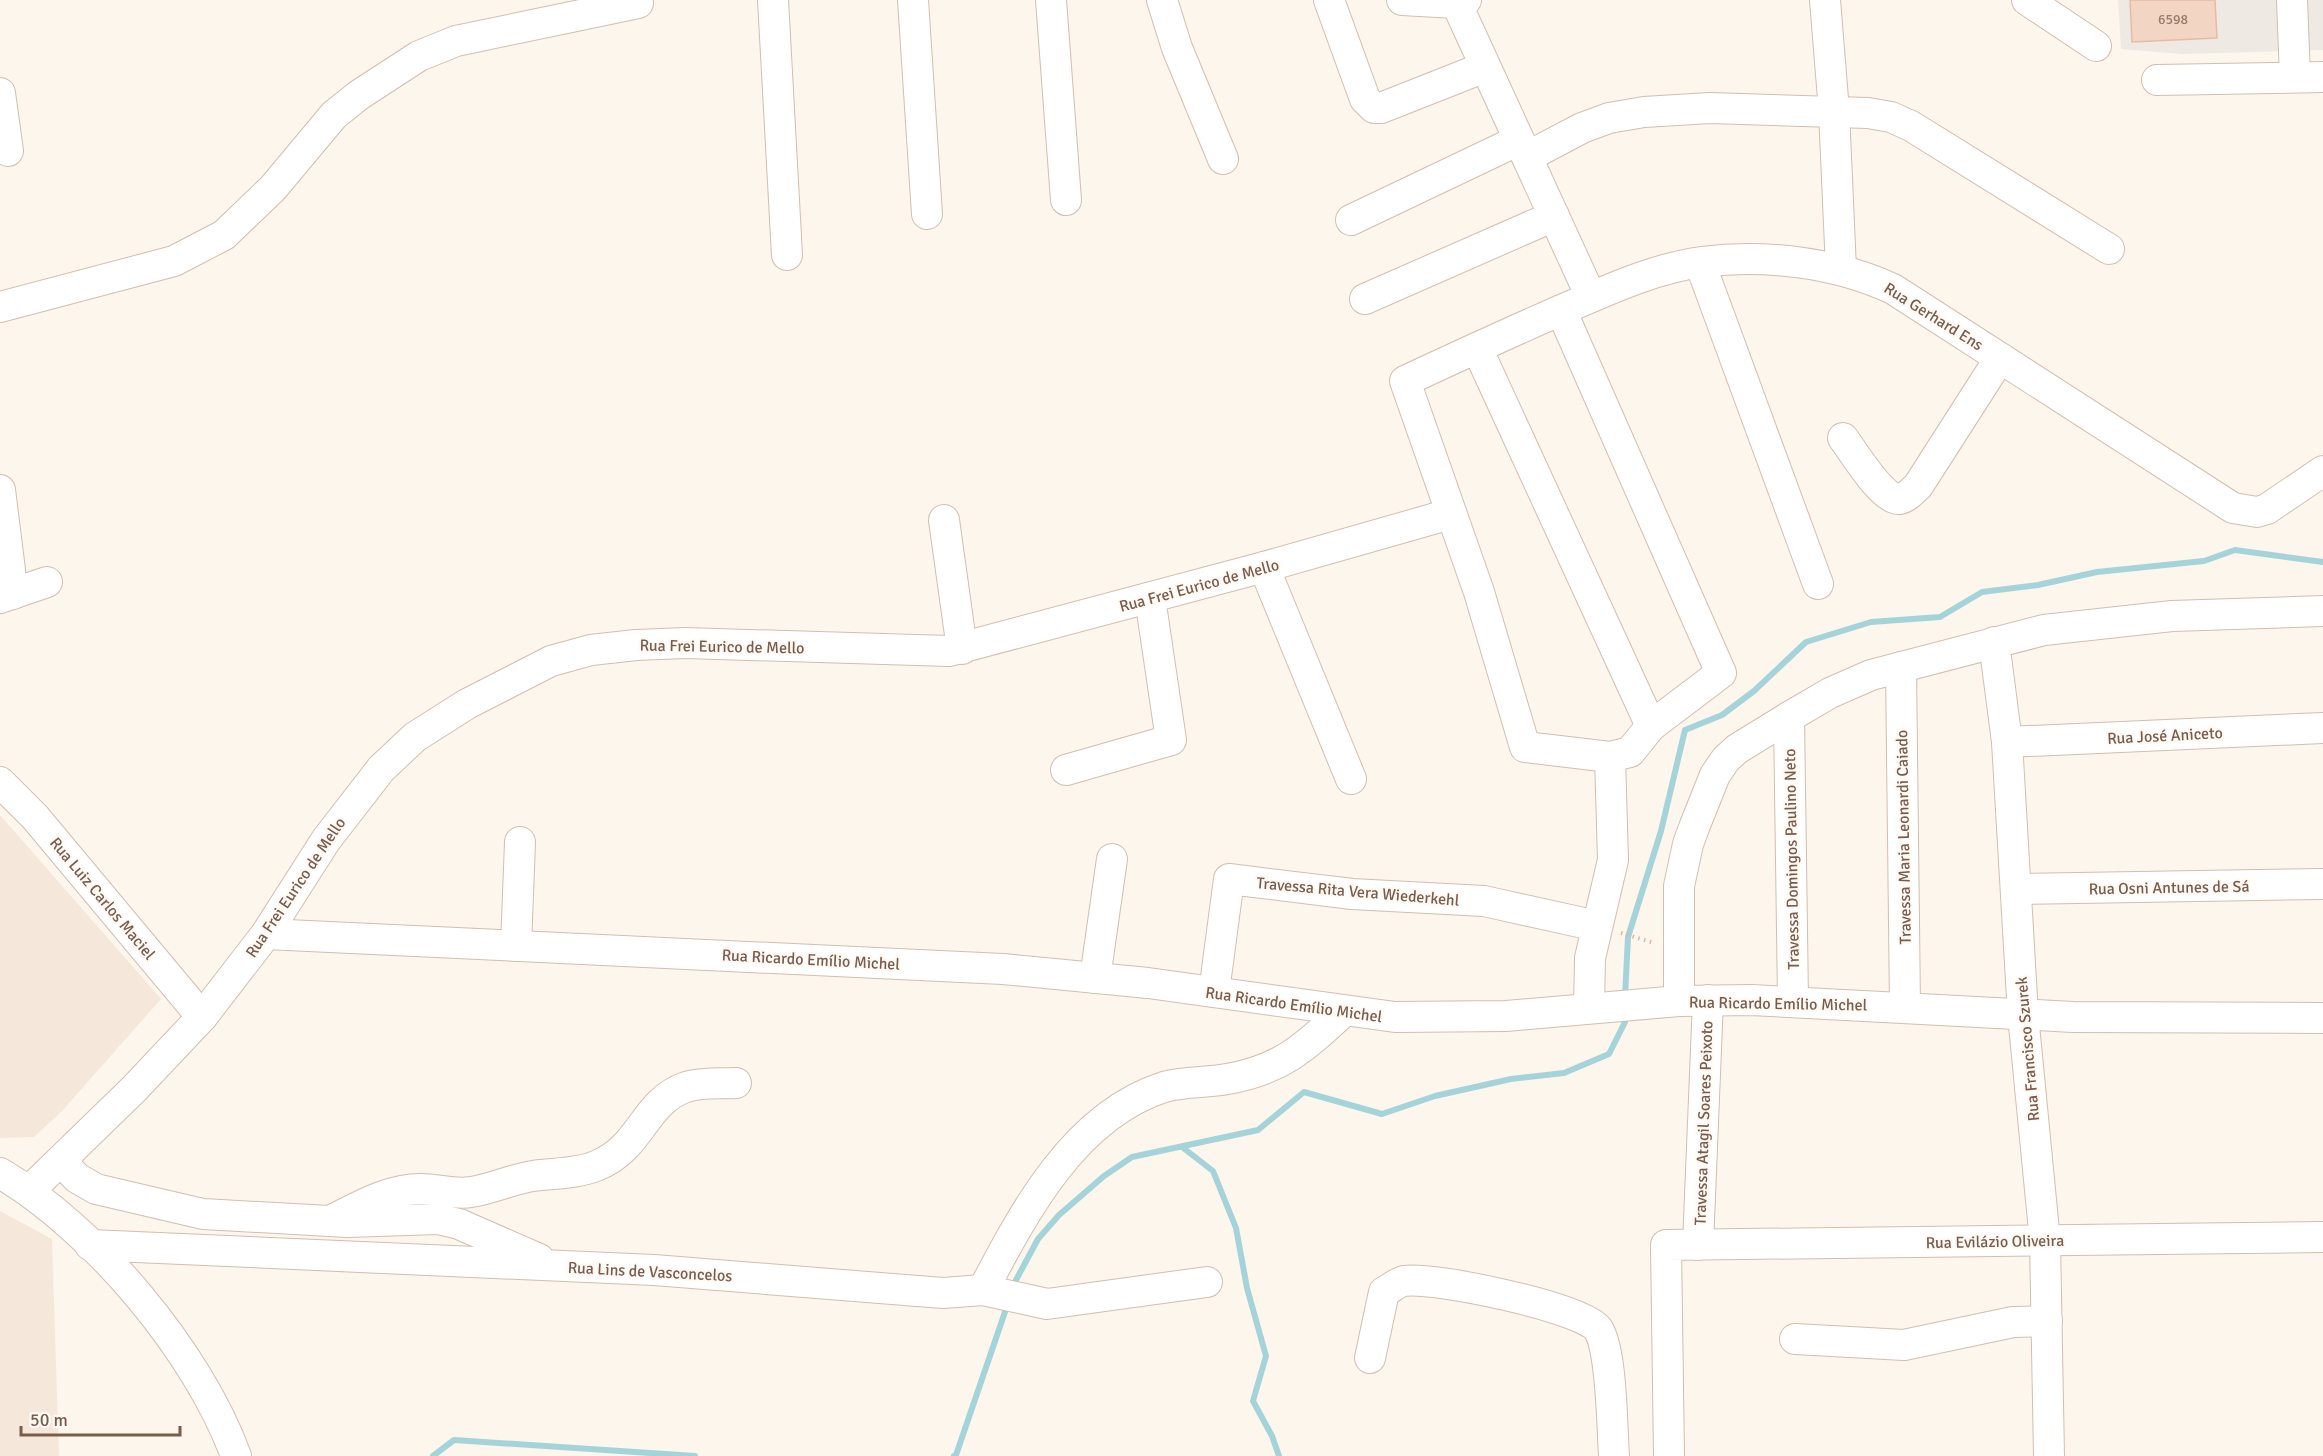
<svg xmlns="http://www.w3.org/2000/svg" width="2323" height="1456" viewBox="0 0 2323 1456" font-family="Signika,sans-serif">
<style>
.residential{fill:#f5e8da}
.industrial{fill:#efe9e4}
.lines{fill:none;stroke-linecap:round;stroke-linejoin:round}
.stream{stroke:#a5d3da;stroke-width:6}
.building{fill:#f3d5c3;stroke:#e6bba3;stroke-width:1.5}
.minor-casing{stroke:#d1beb0;stroke-width:32}
.path{stroke:#d9b8a5;stroke-width:4;stroke-dasharray:1.5 4.5;stroke-linecap:butt}
.minor{stroke:#fff;stroke-width:30}
.labels{text-anchor:middle;stroke-width:4.5;stroke-linejoin:round;paint-order:stroke}
.number-label{font-size:14px;fill:#987a6a}
.street-label{font-size:16px;fill:#7a5c4d;stroke:#fffaf3}
</style>
<rect width="100%" height="100%" fill="#fdf6ec"/>
<g class="residential">
<polygon points="0,815 161,999 62,1111 34,1137 0,1138"/>
<polygon points="0,1211 52,1239 59,1456 0,1456"/>
</g>
<polygon class="industrial" points="2118,0 2323,0 2323,50 2182,54 2121,49"/>
<g class="lines">
<g class="stream">
<polyline points="1625,997 1628,937 1661,831 1685,730 1722,715 1754,691 1806,642 1871,622 1940,617 1982,592 2038,585 2097,572 2204,561 2235,550 2323,562"/>
<polyline points="1182,1147 1213,1171 1236,1228 1247,1288 1266,1356 1253,1401 1272,1436 1279,1456"/>
<polyline points="1016,1280 1038,1239 1059,1215 1104,1176 1132,1157 1258,1130 1304,1092 1382,1114 1435,1096 1511,1079 1564,1073 1609,1054 1625,1022 1625,1013"/>
<polyline points="433,1456 454,1440 695,1456"/>
<polyline points="954,1456 956,1455 1006,1309"/>
</g>
</g>
<polygon class="building" points="2130,0 2215,0 2217,38 2132,42"/>
<g class="lines">
<g class="minor-casing">
<g id="minor">
<polyline points="773,0 787,255"/>
<polyline points="913,0 927,214"/>
<polyline points="1051,0 1066,200"/>
<polyline points="1162,0 1177,48 1223,159"/>
<polyline points="1329,0 1365,99 1374,108 1381,108 1485,67"/>
<polyline points="1402,0 1456,3 1466,0"/>
<polyline points="1455,0 1591,297"/>
<polyline points="1825,0 1834,111 1841,269"/>
<polyline points="2027,0 2096,46"/>
<polyline points="2292,0 2295,77"/>
<polyline points="2157,80 2323,77"/>
<polyline points="0,93 8,151"/>
<polyline points="1527,157 1582,128 1609,118 1644,112 1710,108 1868,113 1891,117 1911,126 2109,249"/>
<polyline points="1351,220 1519,140"/>
<polyline points="1700,263 1818,584"/>
<polyline points="1365,299 1554,216"/>
<polyline points="0,307 174,261 224,235 273,188 334,115 359,95 419,56 456,41 638,3"/>
<path d="M1561 310 1721 673 1651 726 1630 752 1610 757 1525 747 1479 592 1405 381C1463 354 1521 327 1580 302 1619 285 1659 268 1701 262 1764 254 1835 262 1893 289L2233 508 2257 512 2267 509 2323 471"/>
<polyline points="1477,348 1651,726"/>
<path d="M1843 438C1853 451 1883 501 1899 499 1907 498 1912 491 1918 486L2000 358"/>
<polyline points="0,490 13,594"/>
<polyline points="944,520 962,649"/>
<polyline points="1264,567 1351,779"/>
<polyline points="0,598 47,582"/>
<polyline points="1994,642 2007,742 2023,1015 2045,1241 2049,1456"/>
<polyline points="1901,667 1905,1007"/>
<polyline points="1789,717 1793,1001"/>
<polyline points="2007,742 2323,728"/>
<polyline points="1066,770 1171,740 1150,598"/>
<polyline points="0,782 35,817 202,1017"/>
<polyline points="2016,889 2323,884"/>
<polyline points="266,934 1003,969 1148,983 1395,1017 1506,1016 1679,1001 1751,1000 2073,1017 2323,1018"/>
<polyline points="516,946 520,842"/>
<polyline points="1095,978 1112,859"/>
<polyline points="1214,992 1229,879 1352,894 1484,901 1597,926"/>
<polyline points="1679,1001 1679,886 1688,844 1695,825 1715,775 1726,759 1737,749 1789,717 1830,693 1871,675 2044,630 2172,616 2323,611"/>
<polyline points="1589,1008 1590,958 1613,860 1610,757"/>
<polyline points="61,1161 77,1178 96,1189 203,1214 347,1222 438,1219 459,1224 539,1259"/>
<path d="M0 1173C95 1229 198 1352 236 1456"/>
<polyline points="30,1190 134,1089 202,1017 266,934 326,840 381,769 415,737 467,704 551,661 591,650 636,645 685,643 949,651 1264,567 1450,514"/>
<path d="M332 1220C360 1206 388 1189 421 1189 438 1189 455 1195 471 1192 492 1189 512 1179 533 1176 554 1173 576 1174 596 1166 642 1148 643 1102 686 1087 702 1082 720 1084 736 1083"/>
<polyline points="90,1245 654,1270 943,1293 983,1290 1047,1304 1207,1282"/>
<polyline points="1698,1245 1708,1000"/>
<path d="M983 1290C1024 1212 1074 1116 1164 1087 1185 1081 1206 1083 1227 1079 1281 1070 1305 1047 1343 1012"/>
<polyline points="1795,1339 1904,1345 2013,1322 2047,1321"/>
<path d="M1370 1358 1384 1292C1390 1289 1398 1282 1404 1281 1432 1276 1584 1308 1598 1329 1612 1350 1612 1428 1614 1456"/>
<polyline points="1669,1456 1666,1245 2323,1237"/>
</g>
</g>
<polyline class="path" points="1621,933 1654,943"/>
<use href="#minor" class="minor"/>
</g>
<g class="labels">
<g class="number-label">
<text x="2173" y="24">6598</text>
</g>
<g class="street-label">
<text transform="translate(1934 316) rotate(32)" y="6">Rua Gerhard Ens</text>
<text transform="translate(1199 585) rotate(-15)" y="6">Rua Frei Eurico de Mello</text>
<text transform="translate(722 646) rotate(1)" y="6">Rua Frei Eurico de Mello</text>
<text transform="translate(2165 735) rotate(-3)" y="6">Rua José Aniceto</text>
<text transform="translate(1903 837) rotate(-91)" y="6">Travessa Maria Leonardi Caiado</text>
<text transform="translate(1791 859) rotate(-91)" y="6">Travessa Domingos Paulino Neto</text>
<text transform="translate(295 887) rotate(-56)" y="6">Rua Frei Eurico de Mello</text>
<text transform="translate(2169 887) rotate(-1)" y="6">Rua Osni Antunes de Sá</text>
<text transform="translate(1358 891) rotate(5)" y="6">Travessa Rita Vera Wiederkehl</text>
<text transform="translate(103 898) rotate(50)" y="6">Rua Luiz Carlos Maciel</text>
<text transform="translate(811 959) rotate(3)" y="6">Rua Ricardo Emílio Michel</text>
<text transform="translate(1778 1003) rotate(1)" y="6">Rua Ricardo Emílio Michel</text>
<text transform="translate(1294 1004) rotate(8)" y="6">Rua Ricardo Emílio Michel</text>
<text transform="translate(2027 1049) rotate(-95)" y="6">Rua Francisco Szurek</text>
<text transform="translate(1703 1123) rotate(-88)" y="6">Travessa Atagil Soares Peixoto</text>
<text transform="translate(1995 1241) rotate(-1)" y="6">Rua Evilázio Oliveira</text>
<text transform="translate(650 1271) rotate(3)" y="6">Rua Lins de Vasconcelos</text>
</g>
</g>
<path d="M21 1426v9h159v-9" fill="none" stroke="#7a5c4d" stroke-width="3"/>
<text x="30" y="1426" font-size="18" fill="#7a5c4d" stroke="#fffaf3" stroke-width="4.5" paint-order="stroke">50 m</text>
</svg>
